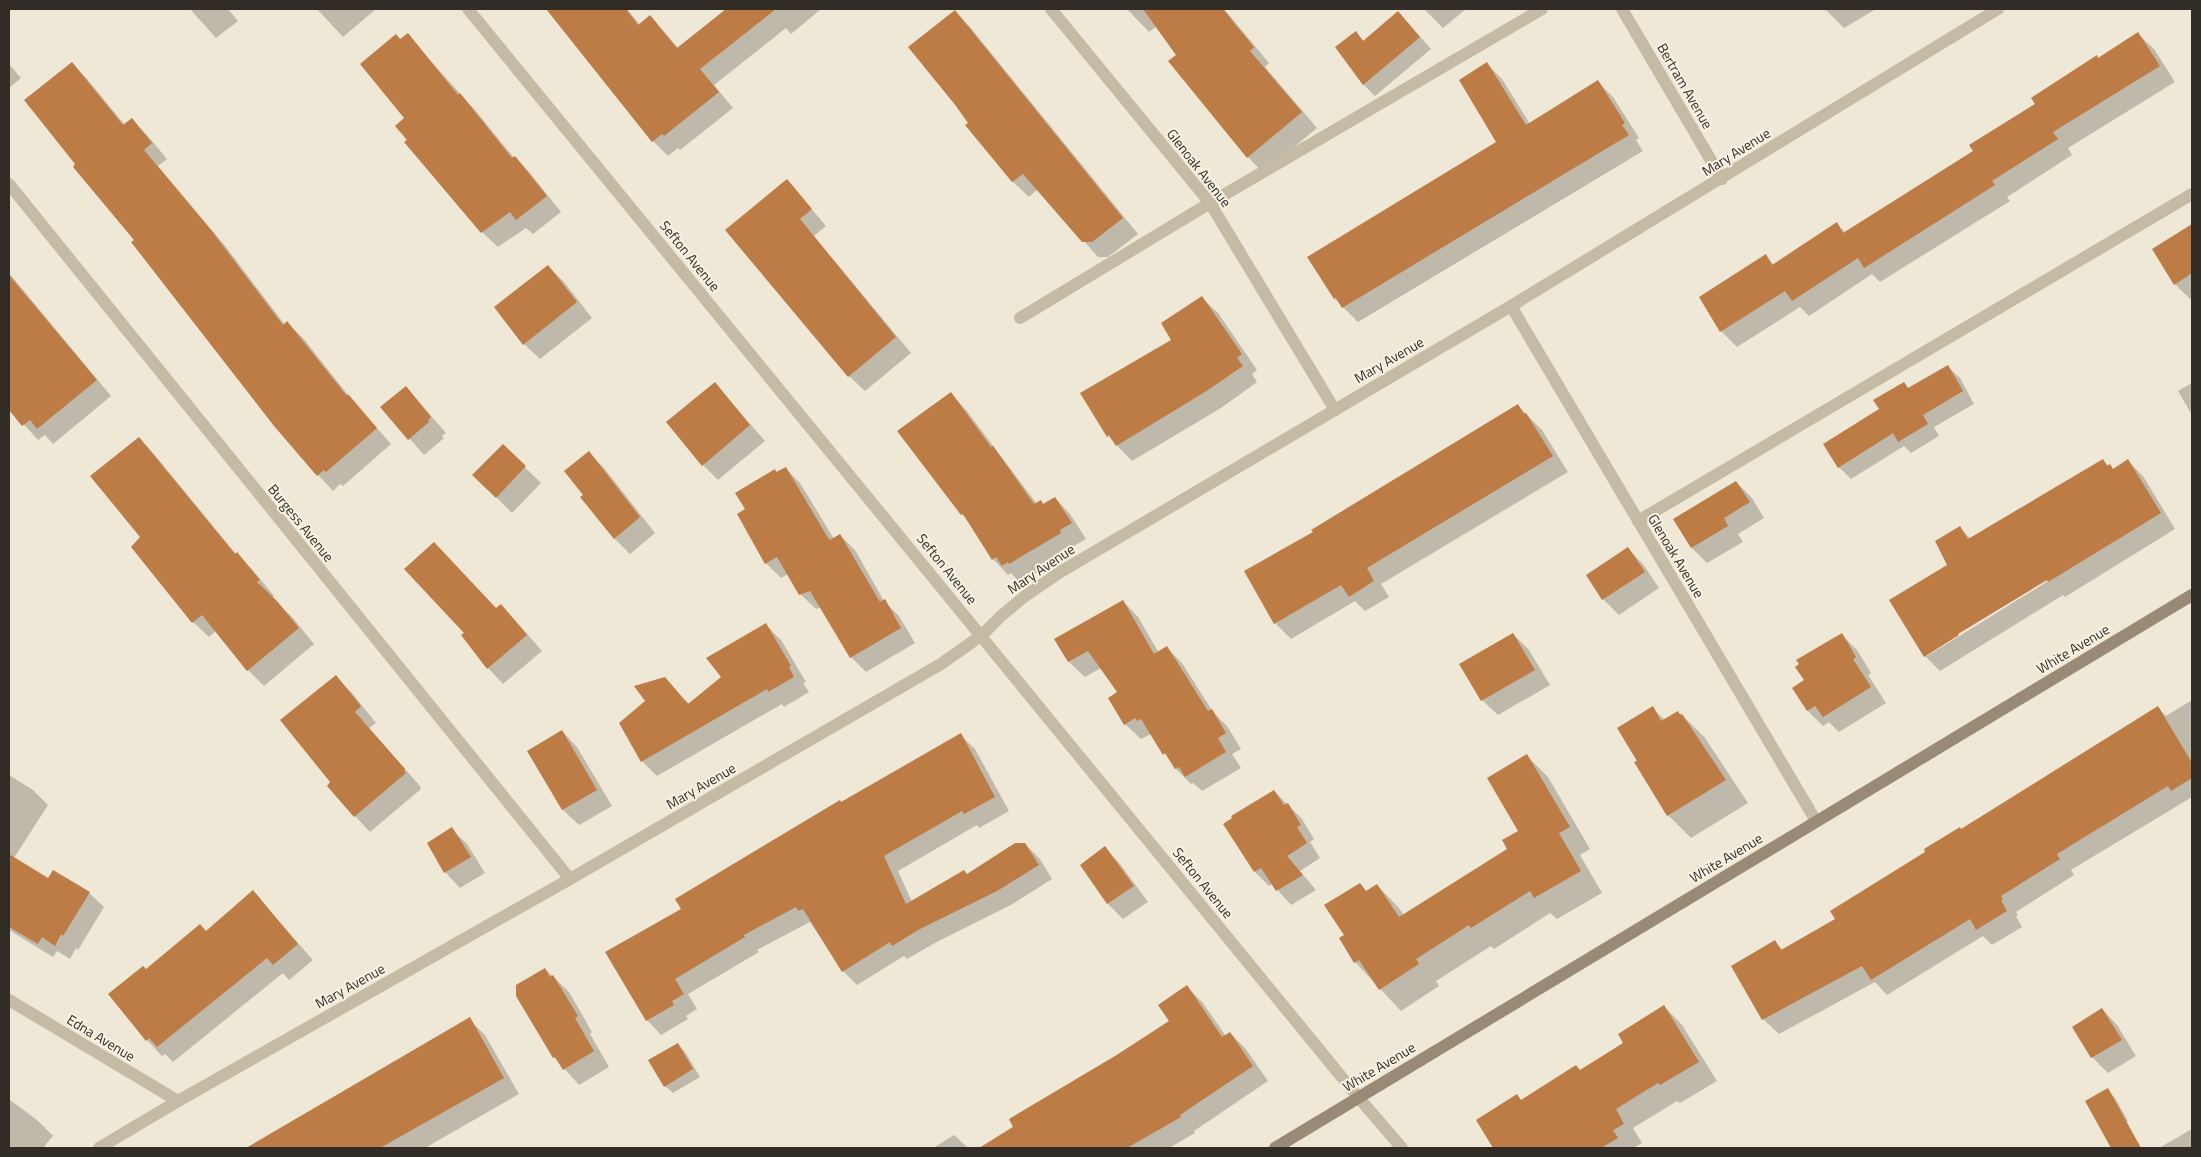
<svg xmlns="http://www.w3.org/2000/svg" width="2201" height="1157" viewBox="0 0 2201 1157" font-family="'Titillium Web',sans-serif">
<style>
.shadow{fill:#0003;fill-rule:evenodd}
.building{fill:#bd7b46}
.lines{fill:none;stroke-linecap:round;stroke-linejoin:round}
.lane{stroke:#c5baa4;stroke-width:12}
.street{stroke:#c5baa4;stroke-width:12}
.secondary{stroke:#998a76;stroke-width:12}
.labels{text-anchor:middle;stroke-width:4;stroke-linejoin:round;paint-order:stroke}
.street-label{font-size:14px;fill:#312c25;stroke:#f7f2e3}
</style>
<rect width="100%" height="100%" fill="#efe8d7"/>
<g class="shadow">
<polygon points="190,9 228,9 238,21 216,38"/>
<polygon points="317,9 376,9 343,37"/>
<polygon points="547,9 627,9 640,25 650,16 679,49 728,9 821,9 791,34 786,28 714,85 733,108 680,150 678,148 668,156 653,141"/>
<polygon points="1127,9 1224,9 1269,63 1265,67 1317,128 1263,173 1248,157 1158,29 1156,27 1149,32"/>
<polygon points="1424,9 1466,9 1443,28"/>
<polygon points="1825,9 1876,9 1844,28"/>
<polygon points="955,12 970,27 1138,234 1108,257 1098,257 1038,189 1029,197 1013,182 967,126 970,123"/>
<polygon points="1398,12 1431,49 1375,96 1363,84 1356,33 1364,41"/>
<polygon points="2138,34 2154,49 2175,82 2068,148 2072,155 2007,197 2010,201 1880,282 1872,274 1809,316 1800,307 1737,347 1721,331 1700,298 1766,256 1774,265 1837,224 1846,233 1975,152 2036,104 2099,59"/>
<polygon points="407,35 475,110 514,158 515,157 530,173 561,212 533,234 526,228 498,247 482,232 408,140 400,41"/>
<polygon points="72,63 87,79 125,125 132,120 147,135 167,159 158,166 226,247 285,325 287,323 303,338 352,400 391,444 343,486 340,484 333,491 318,475 77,165"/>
<polygon points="9,64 21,78 9,88"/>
<polygon points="1487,64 1502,79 1530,124 1598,82 1613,97 1639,138 1636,140 1643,151 1358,322 1335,299 1498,143"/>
<polygon points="787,180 826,226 814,236 911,353 865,391 849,376"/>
<polygon points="2192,225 2192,298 2190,299 2175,284 2153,249"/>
<polygon points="548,266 564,282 592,318 540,359 524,344"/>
<polygon points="9,273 111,396 53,444 45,435 38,440 9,408"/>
<polygon points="1202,298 1218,313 1257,370 1252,374 1257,382 1221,408 1132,461 1108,436"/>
<polygon points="1948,367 1960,378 1974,404 1934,427 1939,436 1911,453 1904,446 1851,479 1839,467 1880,410 1904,384 1909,389"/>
<polygon points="2192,383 2192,415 2178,391"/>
<polygon points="715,384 765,441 718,480 703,465"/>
<polygon points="406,387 446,433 442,436 444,438 424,455 382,407"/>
<polygon points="951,394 966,410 1037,504 1041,501 1044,505 1055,498 1070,514 1086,539 1074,546 1075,548 1026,579 1024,577 1018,581 1011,573 1008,575 993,559 969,522 962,514"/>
<polygon points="1518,406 1542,430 1568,472 1381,584 1389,597 1365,611 1355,601 1291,639 1275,623 1314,532"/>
<polygon points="139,438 154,454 236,554 252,569 274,596 272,598 293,618 314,644 264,686 248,670 216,631 209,637 193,622 133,547 142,537"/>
<polygon points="503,446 541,483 512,513 474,475"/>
<polygon points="589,453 604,468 655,533 630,554 614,538 585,495"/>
<path d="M2103 460 2113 470 2128 461 2143 476 2175 529 2065 597 2063 595 1940 671 1925 656 1959 527 1971 539ZM2051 576 2053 578 1927 656V653Z"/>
<polygon points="785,468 800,483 834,539 840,535 855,550 884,601 899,616 915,643 866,672 851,657 821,607 816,609 800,594 788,574 781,578 766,563 746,510 775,471 777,473"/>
<polygon points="1736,482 1752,498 1764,518 1738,534 1743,542 1707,563 1692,548 1674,520"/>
<polygon points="434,543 496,609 500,605 516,621 542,651 503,684 488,668"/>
<polygon points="1628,549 1643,564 1659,588 1619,615 1603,599 1588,575"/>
<polygon points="1123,601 1138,617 1159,653 1167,648 1182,663 1213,712 1227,726 1241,749 1232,754 1241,768 1202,791 1193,783 1191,784 1176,769 1151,734 1141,739 1125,724 1119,692 1101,668 1085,677 1069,662 1056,640"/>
<polygon points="766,625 781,640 806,682 803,683 809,692 784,707 782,704 657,776 642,761 665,679 689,704 723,677"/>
<polygon points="1513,634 1529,650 1550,685 1498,715 1482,700"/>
<polygon points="1841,634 1857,650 1871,673 1868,675 1886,703 1839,732 1829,722 1823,726 1808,711 1794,688 1805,680"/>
<polygon points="336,677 351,692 376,723 369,728 420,786 421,789 370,832 355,816 332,783"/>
<polygon points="2192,700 2192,797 2071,870 2074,875 2016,912 2018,915 2016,916 2022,927 1992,945 1983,936 1887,995 1875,982 1779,1034 1763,1019 1775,942 1783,950 1837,920 1961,830 2158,708 2166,716"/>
<polygon points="1652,708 1665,720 1677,712 1682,715 1705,738 1748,803 1691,838 1668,815 1638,761"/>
<polygon points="562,731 577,747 612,806 579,825 563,810 529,751"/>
<polygon points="960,735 975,749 1009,811 979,828 977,825 898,871 912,902 968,875 1025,844 1040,859 1052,879 1011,905 935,943 907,959 904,956 857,985 843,971 810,922 757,950 759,952 688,994 697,1009 686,1016 688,1019 661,1035 647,1020 607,953 682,909 841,803"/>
<polygon points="1527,756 1548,777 1590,849 1580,855 1602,893 1557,919 1550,913 1494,949 1491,946 1436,981 1439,986 1401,1011 1355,962 1345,936 1360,884 1367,892 1377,885 1398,907 1404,915 1509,850 1520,832"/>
<polygon points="9,775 33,790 48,805 14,858 48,880 89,893 104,907 78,950 76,948 70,959 57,951 53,957 9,930"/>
<polygon points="1274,791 1302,819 1314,839 1310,842 1320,858 1300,871 1316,890 1291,905 1272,884 1269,886 1255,872"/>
<polygon points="451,829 467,844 485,873 460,888 445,872"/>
<polygon points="1105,848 1120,864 1148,902 1123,919 1108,904 1081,865"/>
<polygon points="253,892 313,960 289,980 283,973 173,1062 165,1054 162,1056 147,1040 207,932"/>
<polygon points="545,969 569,992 592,1032 590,1034 609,1067 579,1085 554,1057"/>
<polygon points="1187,987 1202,1002 1226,1036 1230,1033 1245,1048 1268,1081 1194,1131 1195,1133 1169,1148 981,1148 1171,1021"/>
<polygon points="1664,1006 1682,1025 1717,1081 1680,1103 1677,1101 1633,1128 1642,1143 1633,1148 1495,1148 1477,1121 1517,1095 1522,1101 1581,1071 1625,1044"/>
<polygon points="2102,1009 2117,1025 2136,1056 2108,1073 2092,1057"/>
<polygon points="469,1019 485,1035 519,1094 425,1148 247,1148"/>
<polygon points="677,1044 685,1052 700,1077 673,1093 665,1086"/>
<polygon points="2108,1090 2115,1098 2128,1121 2107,1133"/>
<polygon points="10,1100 37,1120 53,1136 43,1148 9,1148"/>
<polygon points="2192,1129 2192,1148 2159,1148"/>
<polygon points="954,1135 968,1148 933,1148"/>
</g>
<g class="building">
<polygon points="546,9 626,9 638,25 650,15 677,48 726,9 776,9 700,69 719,92 664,136 662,134 652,142"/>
<polygon points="1143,9 1223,9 1254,47 1250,51 1302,112 1247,158 1168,61 1176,55"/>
<polygon points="955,10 1123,218 1092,242 1082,242 1023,174 1012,182 965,125 968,123 956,106 908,47"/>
<polygon points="1398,11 1420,37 1363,85 1335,47 1356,31 1363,41"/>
<polygon points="2138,32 2160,66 2053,132 2058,139 1992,181 1995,185 1864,268 1858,258 1792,301 1785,291 1720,332 1699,297 1766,254 1772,265 1837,222 1843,233 1973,151 1969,145 2035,104 2031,98 2097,55 2098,58"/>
<polygon points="408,33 458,95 460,93 512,158 515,156 547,196 516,220 510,212 481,233 404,142 407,140 395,126 404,118 360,64 396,34 400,39"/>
<polygon points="72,62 123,125 132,118 152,143 144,150 211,230 283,325 287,321 347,396 348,394 377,428 326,472 324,470 317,476 274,426 131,242 134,240 73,167 75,164 24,100"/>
<polygon points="1487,62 1526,125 1598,80 1625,123 1622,125 1629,135 1342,308 1336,298 1334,299 1307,257 1496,142 1459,80"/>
<polygon points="787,179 812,209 800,219 896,337 848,377 725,230"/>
<polygon points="2192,224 2192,273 2174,285 2152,249"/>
<polygon points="548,265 577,302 523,345 494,307"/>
<polygon points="9,275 97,380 37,429 30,420 22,426 9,410"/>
<polygon points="1202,296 1242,354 1237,358 1243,366 1205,392 1116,446 1109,435 1107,437 1080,393 1171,340 1161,323"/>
<polygon points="1948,365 1963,391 1923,415 1928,424 1898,442 1893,433 1838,468 1823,444 1879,409 1873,400 1904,382 1908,388"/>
<polygon points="715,382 750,425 702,466 666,422"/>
<polygon points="406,386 431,417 428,420 429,422 408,440 380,407"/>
<polygon points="951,392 991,447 993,446 1034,504 1041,500 1043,504 1055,497 1072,523 1060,530 1061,533 1009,564 1008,562 1002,566 996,557 992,560 963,514 961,515 897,431"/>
<polygon points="1518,404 1524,414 1526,413 1553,456 1367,568 1374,581 1349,597 1341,585 1274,624 1244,571 1313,532 1311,530"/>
<polygon points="139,437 235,554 237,552 260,580 257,582 277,601 299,628 247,671 202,615 192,623 131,547 140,537 90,476"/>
<polygon points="503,444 526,466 496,498 472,475"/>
<polygon points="589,451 640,517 614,539 580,497 583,495 564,471"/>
<polygon points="2103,459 2107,466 2110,464 2113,469 2128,459 2161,513 2048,582 2047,580 1958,634 1959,635 1924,657 1889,600 1947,565 1935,541 1960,526 1968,539"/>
<polygon points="786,467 828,538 830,540 840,534 880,602 885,599 901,628 850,658 810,591 799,595 777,557 765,564 737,514 745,509 735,493 775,469 776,472"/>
<polygon points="1736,481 1750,502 1724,518 1728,526 1691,548 1673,519"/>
<polygon points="434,542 496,608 501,604 527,635 487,669 461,635 464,633 404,569"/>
<polygon points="1628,547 1645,572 1602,600 1586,575"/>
<polygon points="1123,600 1154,654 1167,646 1208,711 1212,709 1226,733 1218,738 1226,752 1185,777 1179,767 1175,769 1165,753 1163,755 1141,719 1137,721 1135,718 1124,725 1108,698 1117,692 1088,651 1068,662 1054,639"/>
<polygon points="766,623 791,666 789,667 794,677 768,692 767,689 641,762 619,723 645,701 634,686 665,677 688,704 721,677 706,658"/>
<polygon points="1513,633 1535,670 1481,701 1459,664"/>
<polygon points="1842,633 1856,657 1853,659 1871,687 1823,717 1815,706 1807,711 1792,688 1804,680 1795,667 1799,664 1796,660"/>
<polygon points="336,675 361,706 355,712 405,769 404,771 406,773 354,817 327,786 330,782 280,720"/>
<polygon points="1653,706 1661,721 1678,711 1680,715 1682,714 1726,780 1667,816 1634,762 1637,761 1617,728"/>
<polygon points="2158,706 2192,763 2192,778 2171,791 2168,786 2057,854 2060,859 2001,896 2003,899 2001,900 2007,911 1976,930 1970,919 1871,980 1862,966 1762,1020 1731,966 1775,940 1781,950 1835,919 1830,911 1925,852 1924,849 1960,827 1961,829"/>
<polygon points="562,730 597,790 562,810 527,751"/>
<polygon points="961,733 995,797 964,814 962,811 884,856 906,904 964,870 967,874 1015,843 1025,843 1039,865 997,891 920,929 892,946 890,942 842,972 803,909 798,911 796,907 744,935 745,937 675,979 684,994 672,1001 674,1005 646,1021 605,952 681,909 675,899 840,800 841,802"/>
<polygon points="1527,754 1570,827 1559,833 1581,871 1534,898 1530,891 1471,928 1469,925 1416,959 1419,964 1379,990 1359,960 1354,963 1339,938 1344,935 1324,905 1360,883 1366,891 1377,884 1399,917 1507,849 1502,840 1518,831 1487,778"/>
<polygon points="1274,790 1284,805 1288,803 1301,825 1297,827 1307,843 1287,856 1303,875 1276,891 1261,868 1254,872 1223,824 1232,818 1231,816"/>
<polygon points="452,827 471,857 444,873 427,843"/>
<polygon points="1105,846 1134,886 1107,904 1080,865"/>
<polygon points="9,854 48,878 53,870 90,892 63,936 61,934 55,946 42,937 38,944 9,927"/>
<polygon points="253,890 298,944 273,965 267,958 157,1047 149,1038 146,1041 108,994 143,966 146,969 200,924 206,931"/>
<polygon points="545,968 550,977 553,975 578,1016 575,1018 594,1051 563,1070 555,1057 553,1058 516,996 516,985"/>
<polygon points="1187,985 1222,1037 1230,1032 1253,1066 1180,1115 1181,1117 1127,1148 979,1148 1013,1127 1009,1119 1115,1056 1169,1021 1158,1005"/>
<polygon points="1664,1005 1699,1062 1660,1085 1658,1083 1616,1109 1624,1124 1613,1130 1618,1138 1601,1148 1493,1148 1476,1120 1517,1094 1521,1100 1576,1065 1580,1070 1623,1043 1618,1034"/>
<polygon points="2102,1008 2122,1040 2091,1058 2072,1027"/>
<polygon points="470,1017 504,1078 380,1148 246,1148"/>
<polygon points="678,1043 693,1069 664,1087 648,1060"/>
<polygon points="2108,1088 2141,1148 2111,1148 2085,1101"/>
</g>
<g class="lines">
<g class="lane">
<polyline points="1020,318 1210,203 1542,9"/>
<polyline points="1638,521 2192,194"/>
</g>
<g class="street">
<polyline points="468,9 1358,1097 1402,1148"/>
<polyline points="1051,9 1210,203 1335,410"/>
<polyline points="1622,9 1722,179"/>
<polyline points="9,184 570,879"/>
<polyline points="1511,306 1816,821"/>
<polyline points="9,1000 178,1101"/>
<polyline points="99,1148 178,1101 570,879 941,664 982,635 1001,616 1025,596 1062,571 1511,306 1998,9"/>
</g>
<polyline class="secondary" points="1275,1148 2192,595"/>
</g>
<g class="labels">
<g class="street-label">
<text transform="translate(1685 86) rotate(60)" y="5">Bertram Avenue</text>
<text transform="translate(1736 152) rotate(-32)" y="5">Mary Avenue</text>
<text transform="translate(1199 168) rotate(52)" y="5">Glenoak Avenue</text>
<text transform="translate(690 256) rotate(51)" y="5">Sefton Avenue</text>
<text transform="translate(1389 360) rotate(-30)" y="5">Mary Avenue</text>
<text transform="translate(301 523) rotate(51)" y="5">Burgess Avenue</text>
<text transform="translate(1676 556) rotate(59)" y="5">Glenoak Avenue</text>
<text transform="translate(947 569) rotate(51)" y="5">Sefton Avenue</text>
<text transform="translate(1041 569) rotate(-34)" y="5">Mary Avenue</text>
<text transform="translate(2073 649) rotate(-31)" y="5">White Avenue</text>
<text transform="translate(701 786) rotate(-30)" y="5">Mary Avenue</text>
<text transform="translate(1726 858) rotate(-31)" y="5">White Avenue</text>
<text transform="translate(1203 883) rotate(51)" y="5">Sefton Avenue</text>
<text transform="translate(350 986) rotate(-29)" y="5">Mary Avenue</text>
<text transform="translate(101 1038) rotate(31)" y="5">Edna Avenue</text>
<text transform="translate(1379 1067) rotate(-31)" y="5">White Avenue</text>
</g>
</g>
<rect width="2201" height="1157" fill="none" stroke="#312c25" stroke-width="20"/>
</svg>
